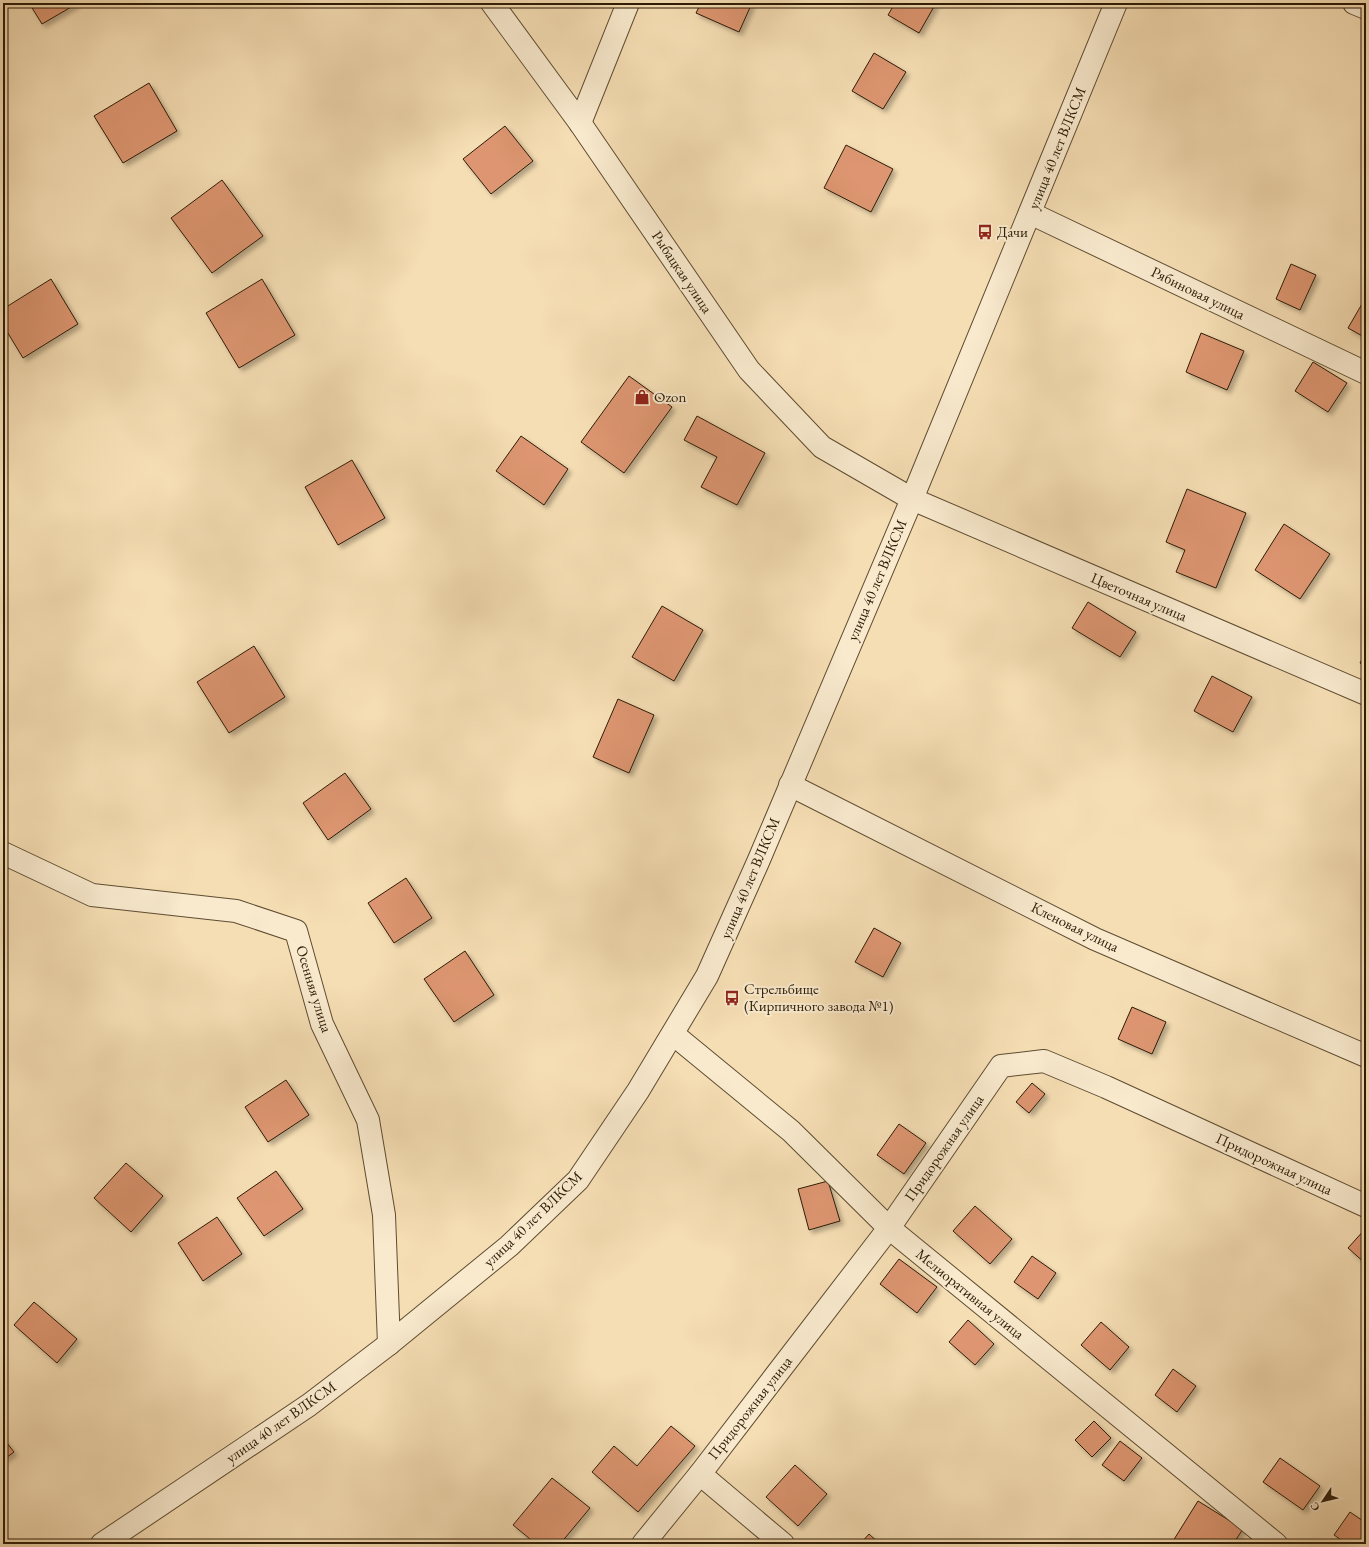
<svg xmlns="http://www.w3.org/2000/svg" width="1369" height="1547" viewBox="0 0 1369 1547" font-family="'EB Garamond',serif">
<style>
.building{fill:#dd9671;stroke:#2c1b05;filter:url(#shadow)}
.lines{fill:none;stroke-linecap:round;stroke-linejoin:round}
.minor-casing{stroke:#5e4c31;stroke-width:24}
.tertiary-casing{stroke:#5e4c31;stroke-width:24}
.minor{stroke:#f9eace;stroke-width:22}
.tertiary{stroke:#f9eace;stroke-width:22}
.labels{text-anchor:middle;stroke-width:4;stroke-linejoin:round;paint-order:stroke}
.street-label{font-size:15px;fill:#2c1b05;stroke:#f9eace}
.poi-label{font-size:15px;fill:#2c1b05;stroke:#f9eace;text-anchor:start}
</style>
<defs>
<filter id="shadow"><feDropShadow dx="3.5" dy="3.5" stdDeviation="2" flood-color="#0004"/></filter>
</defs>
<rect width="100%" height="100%" fill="#f6deb4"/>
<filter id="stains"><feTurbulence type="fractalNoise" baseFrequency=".005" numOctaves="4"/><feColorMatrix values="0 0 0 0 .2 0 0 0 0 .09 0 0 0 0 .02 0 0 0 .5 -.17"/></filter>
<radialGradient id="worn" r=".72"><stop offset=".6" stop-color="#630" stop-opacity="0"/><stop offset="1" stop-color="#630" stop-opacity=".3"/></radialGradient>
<g class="building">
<polygon points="29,3 78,3 42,24"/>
<polygon points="701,3 752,3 739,32 696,13"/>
<polygon points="895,3 936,3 919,33 888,15"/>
<polygon points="874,53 906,72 883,109 852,91"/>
<polygon points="149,83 177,131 123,163 94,116"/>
<polygon points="505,126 533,161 491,194 463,159"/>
<polygon points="846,145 893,169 871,212 824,188"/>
<polygon points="222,180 263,236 212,273 171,218"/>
<polygon points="1291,264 1316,275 1300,310 1276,299"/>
<polygon points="51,279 78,324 23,358 3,325 3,309"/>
<polygon points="262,279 295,335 239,368 206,313"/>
<polygon points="1366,297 1366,338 1348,328"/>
<polygon points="1201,333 1244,351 1227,390 1186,372"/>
<polygon points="1313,362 1347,383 1328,412 1295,391"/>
<polygon points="629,376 672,407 624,473 581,442"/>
<polygon points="697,416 765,453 737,505 701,487 717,457 684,440"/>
<polygon points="521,436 568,469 544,505 496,471"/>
<polygon points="352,460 385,518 338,545 305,487"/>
<polygon points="1187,489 1246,513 1216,588 1176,572 1185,550 1166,542"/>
<polygon points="1284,524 1330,554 1300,599 1255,570"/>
<polygon points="1088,602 1136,632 1120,657 1072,628"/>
<polygon points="662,606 703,630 674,681 632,657"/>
<polygon points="254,646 285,697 229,733 197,682"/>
<polygon points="1366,652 1366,666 1360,663"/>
<polygon points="1212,676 1252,697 1233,732 1194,711"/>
<polygon points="618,699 654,715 629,773 593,757"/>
<polygon points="345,773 371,809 328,840 303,803"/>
<polygon points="406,878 432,918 394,943 368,903"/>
<polygon points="874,928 901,943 883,977 855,962"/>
<polygon points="465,951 494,995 454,1022 424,979"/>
<polygon points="1132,1007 1166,1022 1152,1054 1118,1039"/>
<polygon points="286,1080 309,1115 268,1142 245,1107"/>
<polygon points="1032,1083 1045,1094 1029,1113 1016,1102"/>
<polygon points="899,1124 926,1143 904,1174 877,1155"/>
<polygon points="126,1163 163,1196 131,1232 94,1198"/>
<polygon points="276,1171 303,1209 264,1236 237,1198"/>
<polygon points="828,1181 840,1221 809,1230 798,1189"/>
<polygon points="975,1206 1012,1239 990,1264 953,1231"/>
<polygon points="217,1217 242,1254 203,1281 178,1243"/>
<polygon points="1366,1228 1366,1264 1348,1248"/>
<polygon points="1032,1256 1056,1273 1038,1299 1014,1282"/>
<polygon points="899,1259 937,1287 917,1313 880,1284"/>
<polygon points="34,1302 77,1339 57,1363 14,1325"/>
<polygon points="968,1320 994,1344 975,1365 949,1342"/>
<polygon points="1101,1322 1129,1347 1110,1370 1081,1345"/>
<polygon points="1173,1369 1196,1386 1177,1412 1155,1395"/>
<polygon points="1094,1421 1111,1438 1092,1457 1075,1440"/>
<polygon points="671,1426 695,1446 638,1512 592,1472 614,1446 637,1466"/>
<polygon points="3,1438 14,1452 3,1460"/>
<polygon points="1120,1441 1142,1458 1124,1481 1102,1465"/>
<polygon points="1280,1458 1320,1486 1303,1510 1263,1482"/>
<polygon points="795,1465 827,1494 798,1526 766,1497"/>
<polygon points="552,1478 590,1508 560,1544 536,1544 513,1525"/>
<polygon points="1198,1501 1243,1529 1233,1544 1178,1544 1173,1541"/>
<polygon points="1350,1512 1366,1523 1366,1544 1347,1544 1334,1535"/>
<polygon points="869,1534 880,1544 860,1544"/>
</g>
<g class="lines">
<g class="minor-casing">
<g id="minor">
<polyline points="492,3 580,123 749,370 822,447 912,499 1366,694"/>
<polyline points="1354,3 1366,8"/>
<polyline points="580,123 628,3"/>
<polyline points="1030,213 1366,373"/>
<polyline points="790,785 1095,939 1366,1056"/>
<polyline points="3,853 92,895 236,911 296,931 322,1024 368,1120 384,1215 389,1344"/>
<polyline points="673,1034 791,1131 889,1228 1276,1544"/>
<polyline points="700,1474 783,1544"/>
<polyline points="643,1544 700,1474 889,1228 1001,1066 1044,1061 1106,1087 1366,1206"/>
</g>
</g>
<g class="tertiary-casing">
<polyline id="tertiary" points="102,1544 309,1405 389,1344 509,1246 578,1180 638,1091 707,976 758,862 912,499 1116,3"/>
</g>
<use href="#minor" class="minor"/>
<use href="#tertiary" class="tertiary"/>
</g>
<defs>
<g id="bus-bare" transform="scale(1.2)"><path d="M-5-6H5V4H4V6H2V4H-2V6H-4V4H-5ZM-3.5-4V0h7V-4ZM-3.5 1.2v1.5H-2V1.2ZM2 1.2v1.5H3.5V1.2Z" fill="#8f2418" stroke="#f9eace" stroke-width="2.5" paint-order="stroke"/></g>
<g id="shop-bare" transform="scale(1.2)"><path d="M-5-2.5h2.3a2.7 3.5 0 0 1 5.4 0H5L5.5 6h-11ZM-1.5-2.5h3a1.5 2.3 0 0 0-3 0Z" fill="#8f2418" stroke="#f9eace" stroke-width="2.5" paint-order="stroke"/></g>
</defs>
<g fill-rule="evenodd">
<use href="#bus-bare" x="985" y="232"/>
<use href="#shop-bare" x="642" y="397"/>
<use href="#bus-bare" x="732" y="998"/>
</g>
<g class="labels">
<g class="street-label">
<text transform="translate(1057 148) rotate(-68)" y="5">улица 40 лет ВЛКСМ</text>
<text transform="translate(682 272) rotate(56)" y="5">Рыбацкая улица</text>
<text transform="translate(1198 293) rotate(26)" y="5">Рябиновая улица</text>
<text transform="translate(877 580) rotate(-67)" y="5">улица 40 лет ВЛКСМ</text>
<text transform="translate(1139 597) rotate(23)" y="5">Цветочная улица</text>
<text transform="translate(750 878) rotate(-67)" y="5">улица 40 лет ВЛКСМ</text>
<text transform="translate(1075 927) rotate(26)" y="5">Кленовая улица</text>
<text transform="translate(314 989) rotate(73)" y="5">Осенняя улица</text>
<text transform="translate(944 1148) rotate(-55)" y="5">Придорожная улица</text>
<text transform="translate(1274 1164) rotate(25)" y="5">Придорожная улица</text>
<text transform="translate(533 1219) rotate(-44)" y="5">улица 40 лет ВЛКСМ</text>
<text transform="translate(970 1294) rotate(39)" y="5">Мелиоративная улица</text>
<text transform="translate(750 1408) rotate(-52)" y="5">Придорожная улица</text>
<text transform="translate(281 1422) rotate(-35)" y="5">улица 40 лет ВЛКСМ</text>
</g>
<g class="poi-label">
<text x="997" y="237">Дачи</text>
<text x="654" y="402">Ozon</text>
<text x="744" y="994">Стрельбище<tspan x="744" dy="17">(Кирпичного завода №1)</tspan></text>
</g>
</g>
<rect width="1369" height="1547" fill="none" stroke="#f6deb4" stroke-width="16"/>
<rect x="4" y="4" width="1361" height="1539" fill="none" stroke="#2c1b05" stroke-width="2"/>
<rect x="8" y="8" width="1353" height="1531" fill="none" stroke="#2c1b05"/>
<g transform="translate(1323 1501) rotate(235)" stroke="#f9eace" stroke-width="3" paint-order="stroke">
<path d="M0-3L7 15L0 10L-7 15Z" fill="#2c1b05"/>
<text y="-6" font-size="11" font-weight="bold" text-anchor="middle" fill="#2c1b05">С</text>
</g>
<rect width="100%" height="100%" filter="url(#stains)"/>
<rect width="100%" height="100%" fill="url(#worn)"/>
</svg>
